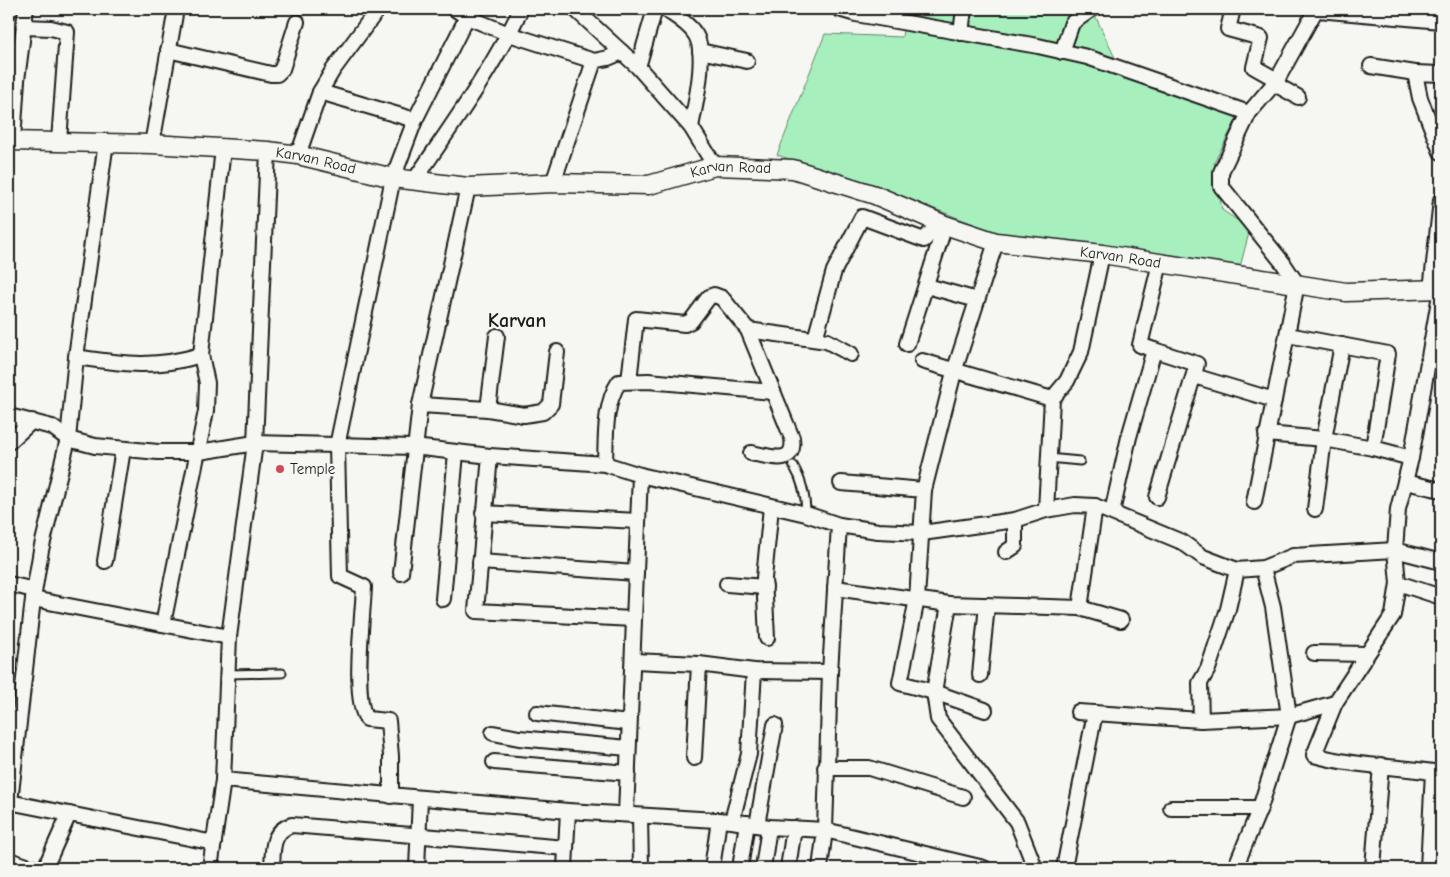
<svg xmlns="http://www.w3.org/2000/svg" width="1450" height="877" viewBox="0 0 1450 877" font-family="'Comic Neue',sans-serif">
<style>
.green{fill:#a7f0bd;stroke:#62866c}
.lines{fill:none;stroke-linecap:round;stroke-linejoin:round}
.service-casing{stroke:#1c1c1c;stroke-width:11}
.minor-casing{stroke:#1c1c1c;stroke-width:18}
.tertiary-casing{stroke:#1c1c1c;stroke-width:21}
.service{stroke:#f6f6f2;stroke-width:7}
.minor{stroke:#f6f6f2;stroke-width:14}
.tertiary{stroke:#f6f6f2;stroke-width:18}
.poi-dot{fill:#d1495b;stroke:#f6f6f2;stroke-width:2}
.labels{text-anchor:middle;stroke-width:4.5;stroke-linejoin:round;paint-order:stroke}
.street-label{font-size:15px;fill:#1c1c1c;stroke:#f6f6f2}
.poi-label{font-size:15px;fill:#1c1c1c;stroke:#f6f6f2;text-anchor:start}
.district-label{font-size:20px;font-weight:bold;fill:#1c1c1c;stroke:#f6f6f2}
</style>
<rect width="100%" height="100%" fill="#f6f6f2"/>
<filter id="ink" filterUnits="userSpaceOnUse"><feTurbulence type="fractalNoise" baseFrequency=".02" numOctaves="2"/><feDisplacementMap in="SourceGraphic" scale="10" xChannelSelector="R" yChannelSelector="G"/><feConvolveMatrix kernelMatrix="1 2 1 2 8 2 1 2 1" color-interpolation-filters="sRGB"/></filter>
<g filter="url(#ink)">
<polygon class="green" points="898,9 1092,9 1123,75 1241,110 1214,163 1222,210 1250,229 1240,267 996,233 874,185 777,155 825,34 902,37 906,11"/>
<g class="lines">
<g class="service-casing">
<g id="service">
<polyline points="1048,458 1080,461"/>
<path d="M793 465C802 480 806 496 806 514"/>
<polyline points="228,674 282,673"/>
</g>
</g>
<g class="minor-casing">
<g id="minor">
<polyline points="455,9 467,17 509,34 594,61 608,58 622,52"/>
<polyline points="575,9 638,67 691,127 715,166"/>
<path d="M665 9C675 16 688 23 695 34 708 53 695 105 691 127"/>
<polyline points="839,9 856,14 1038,46 1087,57 1249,113 1277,80 1314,13 1318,10 1441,21"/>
<polyline points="1233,9 1228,29 1261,38 1254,67 1277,80 1280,87 1298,97"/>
<polyline points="24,27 51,28 67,32 59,141"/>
<polyline points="961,33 964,9"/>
<polyline points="168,50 271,74 277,74 282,69 297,22"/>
<polyline points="700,51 747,61"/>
<polyline points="1062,52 1072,23 1092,9"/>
<polyline points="1371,66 1415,73"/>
<polyline points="638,67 655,9"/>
<polyline points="1441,74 1415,73 1420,98 1441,152"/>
<polyline points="9,80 17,80 13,141"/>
<polyline points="17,80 26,9"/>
<polyline points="320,92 415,120"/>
<polyline points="1249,113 1221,172 1221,186 1283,263 1297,284 1274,400"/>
<polyline points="152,144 176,9"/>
<polyline points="298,155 320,92 333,70 378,9"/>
<path d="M414 181C452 125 492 70 521 9"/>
<polyline points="553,183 594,61"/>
<polyline points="927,286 977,300"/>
<polyline points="1431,290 1441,200"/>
<polyline points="748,330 827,341 851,354"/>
<polyline points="1288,335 1388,354 1373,448 1411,458"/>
<polyline points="815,339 834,271 862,217 924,240 939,223"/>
<polyline points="907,344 945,225"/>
<polyline points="1154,350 1197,364 1157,497"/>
<path d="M76 357C124 364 154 369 201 355"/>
<polyline points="922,361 1052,399 1046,510"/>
<polyline points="1194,376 1274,400 1254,502"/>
<path d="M629 381 636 319 685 324 691 321 709 297 714 295 722 298 748 330 792 438C796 467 769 456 751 453"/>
<polyline points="1052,399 1067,381 1081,352 1102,254"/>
<polyline points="420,405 488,409 524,415 543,412 551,404 557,352"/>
<polyline points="488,409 497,336"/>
<polyline points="9,416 52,427 68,439 95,446 158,452 199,452 255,443 414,447 490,456 605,464 640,475 806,514 839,525 878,531 922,533 1015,520 1046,510 1075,505 1095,506 1182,542 1203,557 1237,570 1263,568 1293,556 1395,550 1441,562"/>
<polyline points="1266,434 1324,439 1342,345"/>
<polyline points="9,442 32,421"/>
<polyline points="490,456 476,611 633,619"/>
<path d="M605 464C606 438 604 404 619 382L648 381 772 392"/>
<polyline points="1405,482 1441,490"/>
<polyline points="841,483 924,490"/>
<polyline points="1315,509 1324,439 1373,448"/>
<polyline points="1112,512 1129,437 1154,350 1140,345 1160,263"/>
<polyline points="483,513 638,521"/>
<polyline points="1006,552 1015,546 1015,520"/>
<polyline points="105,561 123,449"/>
<polyline points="480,562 636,573"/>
<polyline points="401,573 420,405 468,187"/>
<polyline points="1398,583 1441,597"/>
<polyline points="9,584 34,590"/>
<polyline points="727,584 765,587"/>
<polyline points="835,588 949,604 1080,608 1121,620"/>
<polyline points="33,599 229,637"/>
<polyline points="443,599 456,453"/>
<polyline points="949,604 934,692 938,719 1017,822 1035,868"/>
<polyline points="1080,608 1095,506"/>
<polyline points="163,624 206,411 207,383 201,355 223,148"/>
<polyline points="767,638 764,578 771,507"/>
<polyline points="1314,653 1366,654"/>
<polyline points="634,661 699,664 754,671 830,672"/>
<polyline points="980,675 987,605"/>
<polyline points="985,710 934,692 900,683 917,599 924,490 954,372 996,242"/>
<polyline points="1078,712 1201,720 1289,716 1335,703"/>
<polyline points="537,713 629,723"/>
<polyline points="1201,720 1200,683 1208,669 1228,609 1237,570"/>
<polyline points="493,733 519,738 628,748"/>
<polyline points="694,758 699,664"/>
<polyline points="494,762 628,773"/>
<polyline points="825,768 869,768 963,797"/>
<polyline points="223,780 568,811 732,821 769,827 825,830 984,868"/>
<path d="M391 796V756L388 721 367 719C352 702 363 614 364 587L340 576 337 446 393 178 415 120 467 17"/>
<polyline points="9,802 214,843"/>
<polyline points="10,802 33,599 41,550 68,439 76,357 106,142"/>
<polyline points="1171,808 1260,808"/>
<polyline points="626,814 640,475"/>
<polyline points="640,816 641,868"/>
<polyline points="732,821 749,754 754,671"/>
<polyline points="757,825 775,725"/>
<polyline points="9,860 33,868"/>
<polyline points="45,868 69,814"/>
<polyline points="210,868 223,780 229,637 255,443 268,151"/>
<path d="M272 868C273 850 271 831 292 825L566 848"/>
<polyline points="417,868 420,798"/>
<polyline points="565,868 568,811"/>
<polyline points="712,868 719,820"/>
<polyline points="740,868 747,823"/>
<polyline points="763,868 769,827"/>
<polyline points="788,868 794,828"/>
<polyline points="820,868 825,830 830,672 839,525"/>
<polyline points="1064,868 1095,713"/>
<polyline points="1235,868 1260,808 1289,716 1273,607 1263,568"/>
<polyline points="1373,868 1381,765"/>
<path d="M1428 868 1433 772C1393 766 1352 766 1314 755L1335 703 1393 615 1398 583 1395 550 1398 509 1411 458 1441 289"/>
</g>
</g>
<g class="tertiary-casing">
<g id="tertiary">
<path id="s1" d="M9 141 152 144 268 151 298 155 393 178 468 187 553 183 649 185 715 166 793 169 875 195 945 225 996 242 1102 254 1346 292 1441 289"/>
</g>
</g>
<use href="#service" class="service"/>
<use href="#minor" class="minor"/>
<use href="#tertiary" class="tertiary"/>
</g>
</g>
<circle class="poi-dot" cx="280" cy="469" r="5"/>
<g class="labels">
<g class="street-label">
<text dy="5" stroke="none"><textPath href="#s1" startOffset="308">Karvan Road</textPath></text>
<text dy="5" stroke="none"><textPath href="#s1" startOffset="728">Karvan Road</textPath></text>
<text dy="5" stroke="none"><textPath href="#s1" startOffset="1132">Karvan Road</textPath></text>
</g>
<g class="poi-label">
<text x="290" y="474">Temple</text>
</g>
<g class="district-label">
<text x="517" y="327">Karvan</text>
</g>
</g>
<rect width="1450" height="877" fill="none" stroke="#f6f6f2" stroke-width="30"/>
<rect x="15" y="15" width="1420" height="847" fill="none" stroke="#1c1c1c" stroke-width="2" filter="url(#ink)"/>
</svg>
